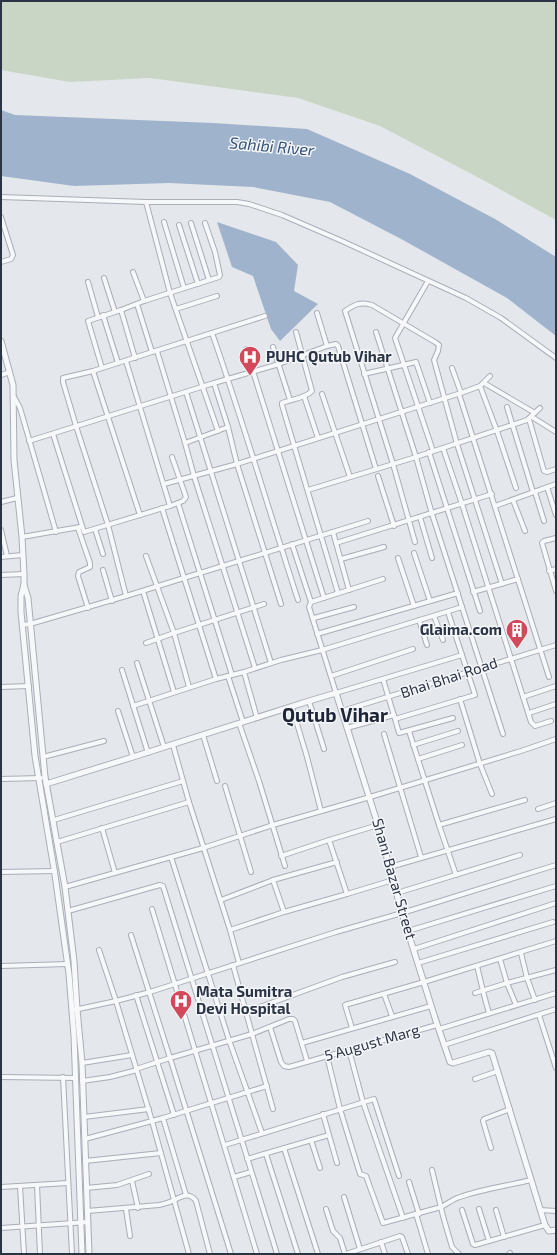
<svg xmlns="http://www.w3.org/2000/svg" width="557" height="1255" viewBox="0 0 557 1255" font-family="'Exo 2',sans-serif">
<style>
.green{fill:#c9d6c5}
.water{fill:#9fb4cc}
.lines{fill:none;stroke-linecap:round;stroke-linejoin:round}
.minor-casing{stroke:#a9aeb7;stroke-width:6}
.tertiary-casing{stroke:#a9aeb7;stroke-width:7}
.minor{stroke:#f7f8fa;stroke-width:4}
.tertiary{stroke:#f7f8fa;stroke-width:5}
.labels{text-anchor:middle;stroke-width:3;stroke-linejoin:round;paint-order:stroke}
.poi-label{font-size:15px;font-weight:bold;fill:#2b3445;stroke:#f4f6f9;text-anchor:start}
.street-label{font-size:15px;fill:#2b3445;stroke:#f4f6f9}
.water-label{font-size:16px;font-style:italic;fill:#34527a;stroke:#f4f6f9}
.district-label{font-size:19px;font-weight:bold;fill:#1d2536;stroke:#f4f6f9}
</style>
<rect width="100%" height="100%" fill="#e4e7ec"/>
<polygon class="green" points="1,1 556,1 556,220 483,180 380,126 298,98 150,78 70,82 1,70"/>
<g class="water">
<polygon points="1,110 15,115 213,123 307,129 410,174 495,219 556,257 556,336 507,298 403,240 330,202 253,187 169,183 74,186 1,176"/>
<polygon points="217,222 276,242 298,265 294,291 318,304 280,341 271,329 253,276 232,267"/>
</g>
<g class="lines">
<g class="minor-casing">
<g id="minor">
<polyline points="1,197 146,202 170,293 218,431"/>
<polyline points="146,202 237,202 249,204 282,215 342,241 466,298 501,318 556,358"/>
<polyline points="164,222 184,288"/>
<polyline points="191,223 209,280"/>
<polyline points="179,225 198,284"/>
<polyline points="1,262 11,259 13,255 1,217"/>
<polyline points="133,272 144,301"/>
<polyline points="104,278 115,312"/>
<polyline points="428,281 395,338 433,451"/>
<polyline points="88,282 98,317"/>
<polyline points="137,304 152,352"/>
<polyline points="176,309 217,296"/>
<polyline points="121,310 144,301 219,277 220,275 215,252 205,223"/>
<polyline points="317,313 327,346"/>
<polyline points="103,315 118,363"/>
<path d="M296 332 312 391C305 398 294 399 285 402L282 403V405L338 593"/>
<polyline points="376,332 416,457 432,514 503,734"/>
<path d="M212 333C243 421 269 511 298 600"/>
<polyline points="273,347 290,400"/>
<polyline points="246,349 324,598"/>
<polyline points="157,351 185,443 194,476 255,668"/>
<polyline points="102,368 88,321 121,310 135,358"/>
<polyline points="452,368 461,393"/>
<polyline points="93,371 140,515"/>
<polyline points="364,374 416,362 430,403"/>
<polyline points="1,375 10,372"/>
<polyline points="214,383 279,364 327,346 336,344 338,346 376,469"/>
<polyline points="484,383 535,413"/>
<polyline points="480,386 497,431 516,488"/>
<polyline points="186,392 271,663"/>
<polyline points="322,394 350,477"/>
<polyline points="459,394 549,677"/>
<polyline points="304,396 318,438"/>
<polyline points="14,397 20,408 56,532"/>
<polyline points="507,407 533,492"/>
<polyline points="532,417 556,432"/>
<polyline points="529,419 544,471 547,472 556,469"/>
<polyline points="53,434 84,532 170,506 126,361"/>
<polyline points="29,441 214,383 228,427 237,464 281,604"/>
<polyline points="185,443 228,427"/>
<polyline points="443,448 462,504 531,722 535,726 551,721"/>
<polyline points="429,452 480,611"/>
<polyline points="378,476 394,526"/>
<polyline points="164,484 237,464 461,393 480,386 490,376"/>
<polyline points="547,487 556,515"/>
<polyline points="308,490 416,457 527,420 540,408"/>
<polyline points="535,492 544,521"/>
<polyline points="513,500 525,531"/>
<polyline points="1,502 17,498"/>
<polyline points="178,503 232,675"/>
<polyline points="170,506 183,501 186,497 172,457"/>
<polyline points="495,506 556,484"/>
<polyline points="162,508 216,679"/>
<polyline points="420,517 432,558"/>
<polyline points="78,528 90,563 90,567 79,572 78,576 88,608"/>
<polyline points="95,529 103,554"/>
<polyline points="1,530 7,556"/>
<polyline points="333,532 349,590"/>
<polyline points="22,537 80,527"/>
<polyline points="556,538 544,541 542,543 556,591"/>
<path d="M415 542 393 464 345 311C354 305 360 301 372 305L435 342 439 345 438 351 434 360 457 444 502 584"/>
<polyline points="336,543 492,494"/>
<polyline points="292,544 311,602"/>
<polyline points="414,553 430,601"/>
<polyline points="146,556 174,633 264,604"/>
<polyline points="1,557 23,555"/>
<polyline points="398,558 414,606"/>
<polyline points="341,559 384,547"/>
<polyline points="103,570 112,601"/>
<polyline points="549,571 556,569"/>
<polyline points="1,575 24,574"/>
<polyline points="383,579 311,602 309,607 336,693 462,655"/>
<polyline points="143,591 174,692"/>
<polyline points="473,592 518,579"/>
<polyline points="126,596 108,525 76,426 63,382 63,378 93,371 152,352 265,316"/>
<polyline points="434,616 443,640"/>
<polyline points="314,618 354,607"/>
<polyline points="419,620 427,645"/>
<polyline points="22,625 30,624 126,596 368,521"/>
<polyline points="317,634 458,593"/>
<polyline points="146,643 174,633 189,687"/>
<polyline points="137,663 164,747"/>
<polyline points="122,670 148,753"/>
<polyline points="244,672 257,718"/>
<polyline points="228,676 243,722"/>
<polyline points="331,676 413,649"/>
<polyline points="383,679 395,719 475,695 448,612"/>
<polyline points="1,687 29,686"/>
<polyline points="523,697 556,686"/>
<polyline points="460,699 480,764 492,794"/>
<polyline points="309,701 324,749"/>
<polyline points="133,706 216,679 244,672 281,660 322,650 462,607"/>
<polyline points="292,707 307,757 321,811"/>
<polyline points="118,711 133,757"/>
<polyline points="342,711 556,645"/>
<polyline points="529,713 556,704"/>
<polyline points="395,719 399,733 453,718"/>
<polyline points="239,723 259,781 285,866"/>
<polyline points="347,728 394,715"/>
<polyline points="409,731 439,825"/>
<polyline points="384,734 421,857"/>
<polyline points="203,735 217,781"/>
<polyline points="173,745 189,802 230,930 239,963"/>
<polyline points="413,745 458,731"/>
<polyline points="43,757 104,741"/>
<polyline points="418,759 462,745"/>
<polyline points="1,779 41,778"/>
<polyline points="225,786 251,872"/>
<polyline points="538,809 556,803"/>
<polyline points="54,820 183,781"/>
<polyline points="102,828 115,873"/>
<polyline points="57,842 189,802"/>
<polyline points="281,856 329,840 378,825"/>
<polyline points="171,857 229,1040 262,1133"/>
<polyline points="390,867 556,819"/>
<polyline points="1,872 55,871"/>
<polyline points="456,875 439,825 525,800"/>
<polyline points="273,880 284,912"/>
<polyline points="65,887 203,848 273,825 370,797 521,751 556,739"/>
<polyline points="397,893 520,855"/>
<polyline points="347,894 393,880"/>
<polyline points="221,900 273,880 337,862"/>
<polyline points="152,909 257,1254"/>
<polyline points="68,911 160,885 163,886 277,1254"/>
<polyline points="230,930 284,912 347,894 329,840"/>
<polyline points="408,931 556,886"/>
<polyline points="131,935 170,1058 136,1069"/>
<polyline points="414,949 556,903"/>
<polyline points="521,953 527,978 535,1000"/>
<polyline points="500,959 507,983 516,1005"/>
<polyline points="418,963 553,922"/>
<polyline points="233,965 252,1034 289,1019 293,1019 295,1021 307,1061"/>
<polyline points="1,966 68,964"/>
<path d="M477 966C481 982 484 997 489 1013"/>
<polyline points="475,993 507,983 556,970"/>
<polyline points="384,994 392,1016"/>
<polyline points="136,995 174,1115"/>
<polyline points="74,1010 116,1001 150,992 336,932 402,913 556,865"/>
<polyline points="246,1012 342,977 395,962"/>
<polyline points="539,1015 556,1068"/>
<polyline points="270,1027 281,1062 284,1066 289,1067 437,1025"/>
<polyline points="352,1028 345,1005 424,982 556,941"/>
<polyline points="439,1029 556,993"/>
<polyline points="302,1043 431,1006"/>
<polyline points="444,1045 556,1009"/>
<polyline points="349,1050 363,1102 403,1218"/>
<path d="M327 1056 340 1109 360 1174 366 1176 383 1223 441 1207C447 1204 452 1200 457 1198 481 1189 506 1186 531 1180"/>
<polyline points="82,1063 132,1055"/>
<polyline points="1,1077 75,1078"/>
<polyline points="63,1077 72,1254"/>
<polyline points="475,1079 498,1071"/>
<polyline points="82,1081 110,1077 137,1070"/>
<polyline points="323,1114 337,1163"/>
<polyline points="84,1117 149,1109"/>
<polyline points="163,1118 267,1086"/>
<polyline points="85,1139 152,1121 116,1001 99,950"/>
<polyline points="311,1140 320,1168"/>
<polyline points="225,1145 374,1099 399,1176"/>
<polyline points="284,1148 318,1254"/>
<polyline points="491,1148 483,1121 484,1119 510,1109"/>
<polyline points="266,1154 298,1254"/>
<polyline points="247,1159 329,1135"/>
<polyline points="85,1161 161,1153"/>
<polyline points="432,1170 443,1216 452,1247 459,1254"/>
<polyline points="234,1177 251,1172"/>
<polyline points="132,1181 138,1208"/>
<polyline points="409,1182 419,1214"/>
<polyline points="37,1185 40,1254"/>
<polyline points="20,1186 24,1254"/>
<polyline points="1,1187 68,1183"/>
<polyline points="86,1188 117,1185 149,1174"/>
<polyline points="186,1195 163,1118 152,1121 189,1254"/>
<polyline points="344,1197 360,1249"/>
<polyline points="126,1209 130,1236"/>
<polyline points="326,1209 333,1231 340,1238 345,1254"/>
<polyline points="479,1209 489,1241"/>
<polyline points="462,1210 473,1244 475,1245 545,1225"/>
<polyline points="496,1210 504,1237"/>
<polyline points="540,1210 556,1211"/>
<path d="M87 1211 159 1205C164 1204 168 1203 172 1201 181 1197 189 1191 196 1201L210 1254"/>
<polyline points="416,1214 428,1254"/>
<polyline points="1,1228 88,1222"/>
<polyline points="381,1242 385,1254"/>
<polyline points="231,1254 170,1058 252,1034 273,1109"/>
<polyline points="346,1254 400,1236 402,1237 408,1254"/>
<polyline points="509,1254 510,1253"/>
</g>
</g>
<g class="tertiary-casing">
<g id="tertiary">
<polyline points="1,341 13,385 14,460 22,537 24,574 24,584 21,596 21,612 35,756 55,875 69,974 74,1036 82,1254"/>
<polyline points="24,585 28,598 45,777 65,887 74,961 77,1009 82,1063 89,1254"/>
<polyline points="46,784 133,757 309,701 336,693 378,825 402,913 435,1018 450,1062 453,1063 489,1052 492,1053 545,1225 549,1231 556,1230"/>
</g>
</g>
<use href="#minor" class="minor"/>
<use href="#tertiary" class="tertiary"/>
</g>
<defs>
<g id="hospital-pin" transform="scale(1.15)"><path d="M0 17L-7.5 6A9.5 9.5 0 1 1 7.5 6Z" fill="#d1495b" stroke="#f4f6f9"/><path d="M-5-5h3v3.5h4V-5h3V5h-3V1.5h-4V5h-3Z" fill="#fff"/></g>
<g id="building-pin" transform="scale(1.15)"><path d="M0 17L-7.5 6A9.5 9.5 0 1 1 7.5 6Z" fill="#d1495b" stroke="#f4f6f9"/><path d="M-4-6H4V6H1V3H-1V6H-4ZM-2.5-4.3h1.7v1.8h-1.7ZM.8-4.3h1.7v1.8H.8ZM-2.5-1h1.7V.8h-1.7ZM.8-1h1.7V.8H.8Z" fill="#fff"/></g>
</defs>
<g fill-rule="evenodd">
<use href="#hospital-pin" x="250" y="357"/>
<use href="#building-pin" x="517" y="630"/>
<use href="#hospital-pin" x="181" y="1001"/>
</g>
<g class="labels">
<g class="poi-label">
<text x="266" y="362">PUHC Qutub Vihar</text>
<text x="502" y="635" text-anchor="end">Glaima.com</text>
<text x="196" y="997">Mata Sumitra<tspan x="196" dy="17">Devi Hospital</tspan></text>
</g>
<g class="street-label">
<text transform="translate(449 678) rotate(-18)" y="5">Bhai Bhai Road</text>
<text transform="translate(394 879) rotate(74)" y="5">Shani Bazar Street</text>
<text transform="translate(372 1043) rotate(-16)" y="5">5 August Marg</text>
</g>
<g class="water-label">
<text transform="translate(272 146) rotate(5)" y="6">Sahibi River</text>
</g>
<g class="district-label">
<text x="335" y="722">Qutub Vihar</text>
</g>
</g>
<rect width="557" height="1255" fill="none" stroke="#2b3445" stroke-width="4"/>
</svg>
